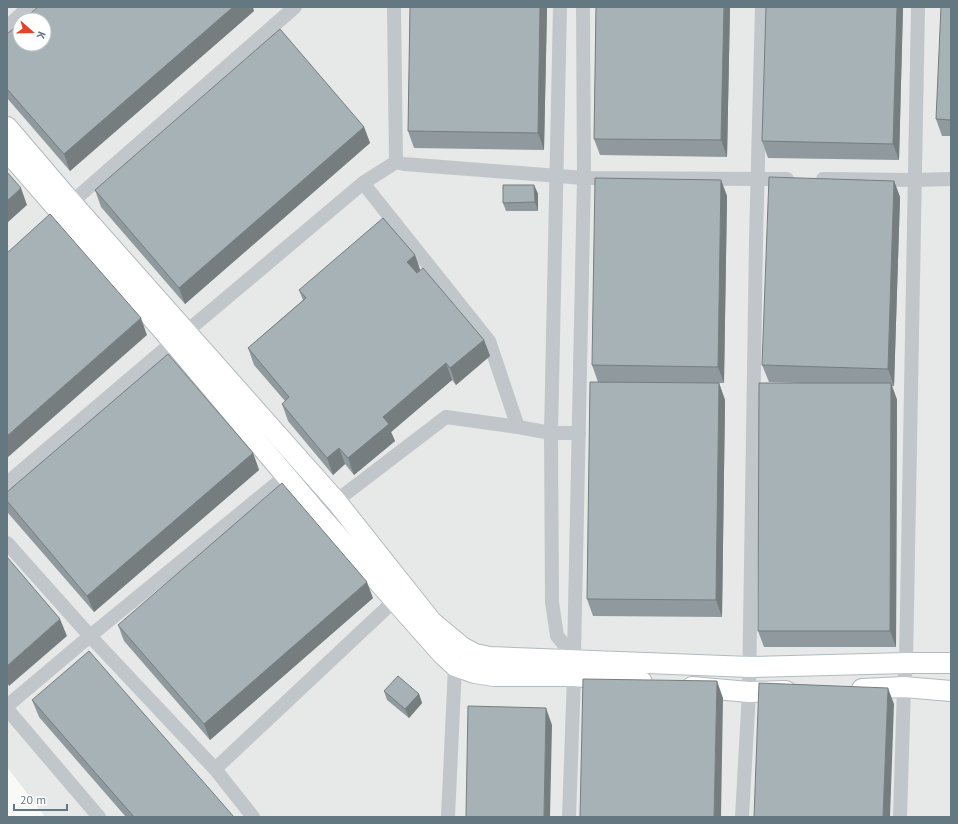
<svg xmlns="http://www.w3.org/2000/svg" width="958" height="824" viewBox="0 0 958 824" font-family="'PT Sans',sans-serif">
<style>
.built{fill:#e7e9e8;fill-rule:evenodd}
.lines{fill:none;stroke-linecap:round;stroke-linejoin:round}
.secondary-casing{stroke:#b2babe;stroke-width:22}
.street{stroke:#c0c6c9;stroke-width:14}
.secondary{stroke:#fff;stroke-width:20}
.wall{fill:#90999d}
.shaded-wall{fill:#757d7f}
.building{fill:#a7b2b6;stroke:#757d7f}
</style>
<rect width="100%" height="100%" fill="#f9f9f7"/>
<path class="built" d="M7 7H951V817H45L7 767ZM20 20H44V44H20Z"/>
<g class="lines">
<g class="secondary-casing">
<g id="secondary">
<polyline points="7,127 71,202 336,501 432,622 462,647 475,654 490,657 750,667 906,663 951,663"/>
<polyline points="7,151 173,342 320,516 443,655 455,666 475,673 494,676 574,676 642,682"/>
<polyline points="692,687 749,692 786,691"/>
<polyline points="862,689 904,687 951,691"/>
</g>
</g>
<g class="street">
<polyline points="394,7 396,162"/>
<polyline points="560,7 551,433 552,602 557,636 574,656"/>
<polyline points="7,27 29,7"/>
<polyline points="823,179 915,180 951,179"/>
<polyline points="363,183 489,341 518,427 551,433 579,433"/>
<polyline points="65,208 295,7"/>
<polyline points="7,483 173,342 186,332 363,183 396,162 404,164 584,178 787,179"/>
<polyline points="336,501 446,417 518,427"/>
<polyline points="7,543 90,636 215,769 253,817"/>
<polyline points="7,706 90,636 287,475"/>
<polyline points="7,709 99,817"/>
<polyline points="215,769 395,600"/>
<polyline points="448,817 455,666"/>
<polyline points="569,817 574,676 574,656 584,178 583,7"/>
<polyline points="742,817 749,692 756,240 762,7"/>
<polyline points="900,817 904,687 906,663 918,7"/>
</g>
<use href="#secondary" class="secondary"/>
</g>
<g class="wall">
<polygon points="410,7 547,7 544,150 414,148 408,131"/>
<polygon points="596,7 730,7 727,157 600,155 594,139"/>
<polygon points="903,7 899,160 768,158 762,141"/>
<polygon points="951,7 951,136 942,136 936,119"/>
<polygon points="254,11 70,171 7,98 7,34"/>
<polygon points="364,127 370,143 185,304 101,207 95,190"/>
<polygon points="721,180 727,196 724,383 719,383 725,400 722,617 593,616 587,599 598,382 592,365"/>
<polygon points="894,181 900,197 894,386 892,386 897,400 896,647 764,647 758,631 801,383 769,382 762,365"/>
<polygon points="534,185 538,194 538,211 506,211 503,203"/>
<polygon points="415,255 420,270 484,340 490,356 456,385 452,380 391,432 395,441 354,475 345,464 333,475 288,421 282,404 285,401 254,365 248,348 303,300 299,290"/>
<polygon points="253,453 259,470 94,612 8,513 7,509 7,492"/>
<polygon points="373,598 210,740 124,641 118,625"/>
<polygon points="384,691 419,694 422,703 409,718 387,700"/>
<polygon points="32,700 234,817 126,817 39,717"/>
</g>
<g class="shaded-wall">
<polygon points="233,7 253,7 254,11 70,171 64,154"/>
<polygon points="540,7 547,7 544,150 538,133"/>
<polygon points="724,7 730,7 727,157 721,140"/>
<polygon points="897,7 903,7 899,160 893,144"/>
<polygon points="364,127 370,143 185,304 179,288"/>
<polygon points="721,180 727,196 724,383 718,367"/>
<polygon points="894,181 900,197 894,386 888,369"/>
<polygon points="534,185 538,194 538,211 535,202"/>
<polygon points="21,188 27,205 7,223 7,201"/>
<polygon points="415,255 421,272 413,279 407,262"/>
<polygon points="141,318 147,335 7,458 7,436"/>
<polygon points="484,340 490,356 456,385 450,368"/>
<polygon points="446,363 452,380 391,432 395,441 354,475 348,458 383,417"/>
<polygon points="719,383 725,400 722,617 716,600"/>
<polygon points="891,383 897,400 896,647 890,631"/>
<polygon points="339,448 345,464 333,475 327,458"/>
<polygon points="253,453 259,470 94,612 87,596"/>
<polygon points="367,582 373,598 210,740 204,724"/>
<polygon points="60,619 67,636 9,686 7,682 7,666"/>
<polygon points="717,681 723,698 721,817 714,817"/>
<polygon points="888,688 894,704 890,817 883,817"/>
<polygon points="419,694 422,703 409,718 405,709"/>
<polygon points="546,708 552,725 550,817 544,817"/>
</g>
<g class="building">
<polygon points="38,7 233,7 64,154 7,89 7,34 20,23 20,44 44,44 44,20 23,20"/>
<polygon points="410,7 540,7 538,133 408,131"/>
<polygon points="596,7 724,7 721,140 594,139"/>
<polygon points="766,7 897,7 893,144 762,141"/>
<polygon points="941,7 951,7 951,120 936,119"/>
<polygon points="280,29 364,127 179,288 95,190"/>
<polygon points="7,172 21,188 7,201"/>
<polygon points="769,177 894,181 888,369 762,365"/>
<polygon points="595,178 721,180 718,367 592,365"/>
<polygon points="503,185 534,185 535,202 503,203"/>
<polygon points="50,214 141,318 7,436 7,253"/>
<polygon points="383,218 415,255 407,262 417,273 423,268 484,340 450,368 446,363 383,417 389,424 348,458 339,448 327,458 282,404 289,397 248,348 306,298 299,290"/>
<polygon points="168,354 253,453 87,596 7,501 7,492"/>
<polygon points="590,382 719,383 716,600 587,599"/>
<polygon points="759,383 891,383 890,631 758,631"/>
<polygon points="282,483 367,582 204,724 118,625"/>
<polygon points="7,557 60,619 7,666"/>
<polygon points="89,651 234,817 134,817 32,700"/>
<polygon points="398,676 419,694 405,709 384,691"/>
<polygon points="583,679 717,681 714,817 580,817"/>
<polygon points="759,683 888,688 883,817 754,817"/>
<polygon points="468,706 546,708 544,817 466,817"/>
</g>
<rect width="958" height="824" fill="none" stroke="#647882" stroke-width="16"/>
<g transform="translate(32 32) rotate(110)"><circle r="19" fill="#ffffff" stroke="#c1c9cd"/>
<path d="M0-3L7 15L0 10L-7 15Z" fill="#e64129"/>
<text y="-6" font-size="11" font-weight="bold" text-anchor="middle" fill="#647882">K</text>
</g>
<path d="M14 804v6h53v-6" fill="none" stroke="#647882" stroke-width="2"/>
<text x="20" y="804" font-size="12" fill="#647882" stroke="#ffffff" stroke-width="3" paint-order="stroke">20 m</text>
</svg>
